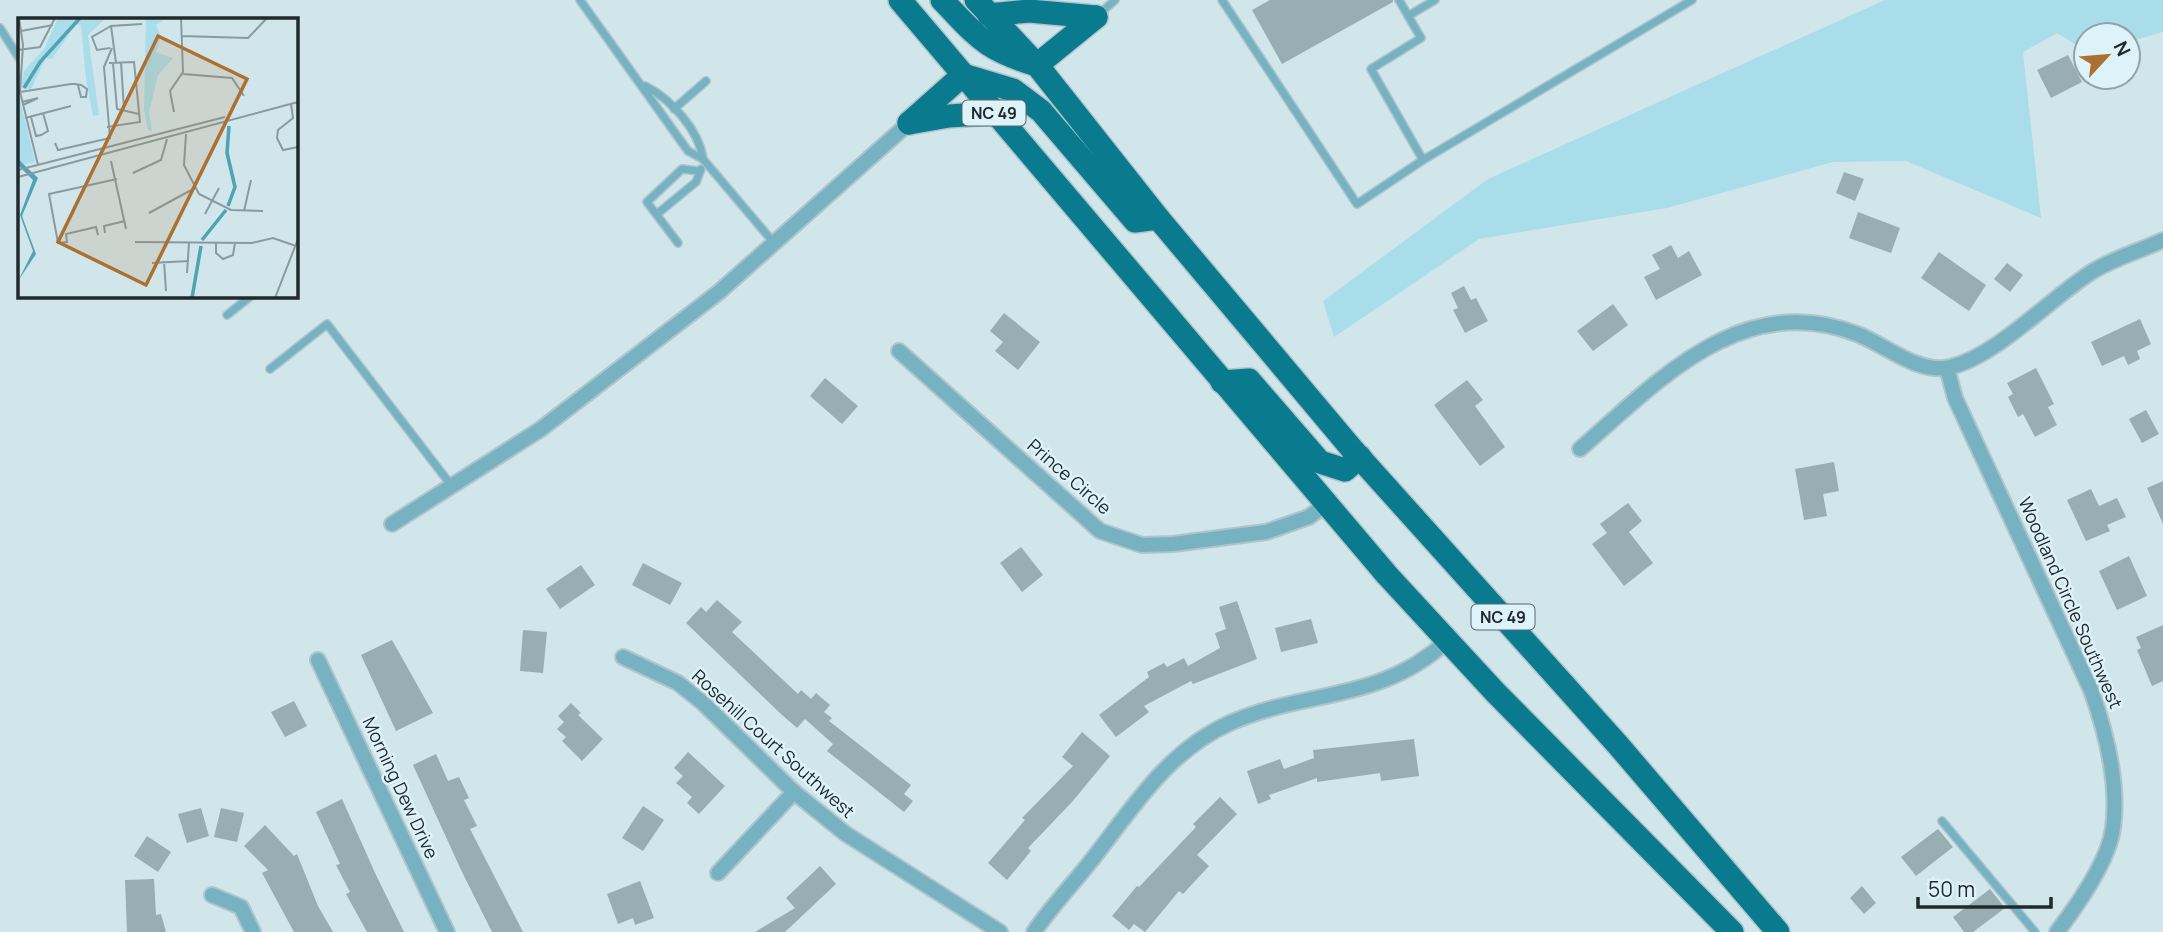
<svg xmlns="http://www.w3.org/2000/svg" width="2163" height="932" viewBox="0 0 2163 932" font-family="Manrope,sans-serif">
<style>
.green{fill:#aaddea}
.building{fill:#99aeb3}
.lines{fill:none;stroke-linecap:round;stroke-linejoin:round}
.service-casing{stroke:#b0c4c9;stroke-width:10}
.minor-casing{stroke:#b0c4c9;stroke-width:18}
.trunk-casing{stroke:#b0c4c9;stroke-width:26}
.service{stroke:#76b2c1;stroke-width:7}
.minor{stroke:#76b2c1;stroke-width:14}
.trunk{stroke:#0a7a8e;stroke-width:23}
.labels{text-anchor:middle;stroke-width:5;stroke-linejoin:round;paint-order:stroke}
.shield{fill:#ddf3f9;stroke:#59666a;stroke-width:2}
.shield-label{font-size:16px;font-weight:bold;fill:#21292c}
.street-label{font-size:18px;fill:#21292c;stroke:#ddf3f9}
.inset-river{fill:none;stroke:#50a2b5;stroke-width:3.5}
.inset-road{fill:none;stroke:#8a9a9f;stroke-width:2}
.view{fill:#ac7132;fill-opacity:0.15;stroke:#ac7132;stroke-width:3.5}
.inset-edge{fill:none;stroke:#21292c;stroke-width:3.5}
</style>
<rect width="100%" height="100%" fill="#d0e6eb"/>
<polygon class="green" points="1885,0 2163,0 2163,32 2128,42 2128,35 2086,35 2086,51 2057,33 2023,52 2041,218 1906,161 1833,162 1667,208 1479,239 1334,337 1323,301 1488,179"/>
<g class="building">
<polygon points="1270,0 1393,0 1393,2 1282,64 1252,10"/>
<polygon points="2068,55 2082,82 2051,98 2037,70"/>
<polygon points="1844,172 1864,179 1855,201 1836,193"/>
<polygon points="1858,212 1900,228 1891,253 1849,238"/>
<polygon points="1671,245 1678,258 1689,251 1702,275 1656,300 1644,277 1660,269 1652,255"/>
<polygon points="1939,252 1986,285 1969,311 1921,278"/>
<polygon points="2007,263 2023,275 2010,292 1994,279"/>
<polygon points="1464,286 1471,300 1476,298 1488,321 1465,333 1453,310 1458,308 1451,293"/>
<polygon points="1613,304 1628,325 1593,351 1577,331"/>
<polygon points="1004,313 1040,342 1018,370 995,351 1003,342 990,331"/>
<polygon points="2140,319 2151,344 2137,351 2140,359 2128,365 2124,356 2102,366 2091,342"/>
<polygon points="2036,368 2054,404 2048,407 2057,425 2035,437 2023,414 2018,417 2008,397 2013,394 2007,383"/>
<polygon points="825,378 858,406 842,424 810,396"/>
<polygon points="1467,380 1483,400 1475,406 1505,447 1480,466 1434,405"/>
<polygon points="2146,410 2159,434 2142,443 2129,419"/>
<polygon points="1834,462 1839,491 1823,494 1827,516 1804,520 1795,469"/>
<polygon points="2163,481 2163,524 2147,488"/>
<polygon points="2091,489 2099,506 2117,498 2126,517 2107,525 2110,531 2086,541 2067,500"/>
<polygon points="1628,503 1642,521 1629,532 1653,563 1624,586 1592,544 1607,533 1600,524"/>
<polygon points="1021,547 1043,575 1022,592 1000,563"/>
<polygon points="2129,556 2147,596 2117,610 2099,571"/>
<polygon points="643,563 682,583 670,605 632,585"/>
<polygon points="581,565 595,585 560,609 546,589"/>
<polygon points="717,600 742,622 732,632 798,694 801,690 811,699 816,693 830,705 824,712 832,718 829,721 911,785 904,794 913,801 904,812 827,751 833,744 805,719 797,728 781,714 686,623 701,607 706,612"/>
<polygon points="1237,601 1257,659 1193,684 1191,681 1144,706 1149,712 1116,737 1099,715 1149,677 1147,672 1164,663 1167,667 1184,658 1188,666 1220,648 1215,633 1226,629 1219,607"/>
<polygon points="1311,619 1318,643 1281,652 1275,628"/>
<polygon points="2163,625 2163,681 2152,686 2137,650 2141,648 2136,637"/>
<polygon points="523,630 547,632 543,673 520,671"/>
<polygon points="392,640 433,713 396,731 361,655"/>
<polygon points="294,701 307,726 285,737 271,712"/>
<polygon points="571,703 581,713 578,715 603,739 582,761 562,741 566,737 557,729 564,722 558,716"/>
<polygon points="1082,732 1110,756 1072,802 1028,848 1031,851 1007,880 988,863 1025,820 1022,818 1073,766 1062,757"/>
<polygon points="1414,739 1419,776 1381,781 1380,773 1317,782 1317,778 1269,795 1271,799 1258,804 1247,771 1280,759 1284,769 1314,758 1313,750"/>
<polygon points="688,752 725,786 699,814 687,803 692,797 676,783 683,776 674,768"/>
<polygon points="436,754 448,781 459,777 469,798 464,800 477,826 470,829 523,932 492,932 462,872 413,765"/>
<polygon points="1220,797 1237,814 1197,855 1209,866 1183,894 1179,891 1145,932 1134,924 1129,930 1112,916 1137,886 1139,887 1196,827 1193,824"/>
<polygon points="342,799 376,875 404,932 367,932 346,894 350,892 336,865 340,864 316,812"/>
<polygon points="643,806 664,820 643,851 622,838"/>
<polygon points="201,808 209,836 187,843 178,814"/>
<polygon points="221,808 244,813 237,842 214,837"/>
<polygon points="265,825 294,856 297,854 318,906 333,932 294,932 262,873 268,870 244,846"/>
<polygon points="1938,829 1953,847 1916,876 1901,857"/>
<polygon points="147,836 171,852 158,872 134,856"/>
<polygon points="820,866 836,884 785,932 755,932 795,908 786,898"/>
<polygon points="154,879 156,915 161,914 166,932 127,932 125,880"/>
<polygon points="640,881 654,918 635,925 633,918 618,924 607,894"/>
<polygon points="1862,886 1876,903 1864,914 1850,898"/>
<polygon points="1990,889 2005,908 1973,932 1964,932 1953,917"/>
</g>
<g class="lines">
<g class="service-casing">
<g id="service">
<polyline points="580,0 688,151 703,159 774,243"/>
<polyline points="1222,0 1357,204 1423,160 1692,0"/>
<polyline points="1399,0 1421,38 1371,69 1423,160"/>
<polyline points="1097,16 1115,0"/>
<polyline points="1408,16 1435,0"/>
<polyline points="0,28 19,58"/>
<path d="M645 86C671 99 699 130 703 159"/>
<polyline points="674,109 706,81"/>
<polyline points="657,214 696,182 701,169"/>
<polyline points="678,243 647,202 682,169 698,171"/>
<polyline points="227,315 251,296"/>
<polyline points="270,369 327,324 451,485"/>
<polyline points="1942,821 2035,932"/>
</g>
</g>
<g class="minor-casing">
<g id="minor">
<polyline points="899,351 1100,531 1142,545 1173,544 1266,532 1309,517 1326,504"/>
<path d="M1947 368 1955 398 2091 690C2106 732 2119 784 2113 828 2109 860 2076 907 2057 932"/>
<path d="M1580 449C1658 381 1742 289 1857 334 1884 344 1919 375 1950 367 1995 357 2050 299 2090 273 2111 259 2140 251 2163 240"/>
<polyline points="392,524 541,429 719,292 909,123"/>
<polyline points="623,657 678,683 703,703 794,792 846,834 1000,932"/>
<polyline points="318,660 447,932"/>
<polyline points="718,873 794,792"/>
<polyline points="212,895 241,907 253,932"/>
<path d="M1034 932C1051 907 1072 885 1091 861 1132 809 1167 751 1230 723 1307 689 1379 703 1447 641"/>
</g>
</g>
<g class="trunk-casing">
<g id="trunk">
<polyline points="900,0 1387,575 1495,692 1732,932"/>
<path d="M942 0C979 38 984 49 1037 65L1096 17"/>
<polyline points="976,0 1037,65 1158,218 1352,449 1618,745 1778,932"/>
<polyline points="989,15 1029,11 1096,17"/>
<polyline points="909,123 963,75 1013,90 1041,111 1135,221 1158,218"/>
<polyline points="909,123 949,116 994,113"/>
<polyline points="1222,382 1249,380 1320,462 1345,470 1360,457"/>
</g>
</g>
<use href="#service" class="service"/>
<use href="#minor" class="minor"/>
<use href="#trunk" class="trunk"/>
</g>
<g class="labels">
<g class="shield">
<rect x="962.5" y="100.5" width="63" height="25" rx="5"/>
<rect x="1471.5" y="604.5" width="63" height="25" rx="5"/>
</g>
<g class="shield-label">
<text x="994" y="119">NC 49</text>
<text x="1503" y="623">NC 49</text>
</g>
<g class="street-label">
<text transform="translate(1069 477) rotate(41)" y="6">Prince Circle</text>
<text transform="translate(2070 603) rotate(66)" y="6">Woodland Circle Southwest</text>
<text transform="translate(773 744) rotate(42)" y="6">Rosehill Court Southwest</text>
<text transform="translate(400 788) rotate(65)" y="6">Morning Dew Drive</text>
</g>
</g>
<g transform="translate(18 18)">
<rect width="280" height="280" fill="#d0e6eb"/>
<path d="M40 0H88L70 17 81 97 75 98 68 61 63 7 58 6 34 41 28 40 13 71 3 70 6 53 26 31ZM124 0H149L138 7 143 19 138 34 155 40 140 57 131 94 134 113 130 112 126 91 128 3ZM0 73 17 144 0 148Z" fill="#aaddea"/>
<path d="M0 141 20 160 4 198 18 236 0 263 15 233 2 197 15 162 0 147Z" fill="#50a2b5"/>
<path class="inset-river" d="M6 70 22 44 62 0M210 188 217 169 209 135 211 108M184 222 208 192M174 280 183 228"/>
<path class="inset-road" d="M1 0 5 27 2 74 20 147M3 13 35 7M163 18 230 20 249 0M92 30 79 32 74 19 93 8M0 32 22 29 37 0M103 44 106 91M95 45 99 91 121 96M98 45 93 8 124 6M165 56 214 60 226 78M2 74 53 66H57L63 67 69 71 68 79H63L60 67M4 84 20 80 5 87M273 86 275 100 260 112 259 120 265 132 280 129M156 94 152 73 165 54 163 0M13 99 18 118 23 117 30 113 25 95M7 100 53 88M89 109 122 104 116 44 91 45M168 116 166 147 181 176 213 192 245 193M37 125 40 132 92 120 86 49 94 30M93 143 108 211M0 152 207 99M115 155 143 142 149 121M0 159 280 84M226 193 233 162M131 195 177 170M187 196 201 170M87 215 86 208 107 203M80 217 78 209 48 216 49 224 40 225 31 176 99 161M117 224 234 225 255 220 278 228M198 225V235L205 241 215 237 217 225M146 243 148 273M134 245 171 243M169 255 171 225M257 280 280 221"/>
<path class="view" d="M140 18 229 61 128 267 40 224Z"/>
<rect width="280" height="280" class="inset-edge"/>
</g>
<g transform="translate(2107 56) rotate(64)"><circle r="33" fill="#ddf3f9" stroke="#92a2a7" stroke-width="2"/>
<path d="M0-5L12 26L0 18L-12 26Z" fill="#ac7132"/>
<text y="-10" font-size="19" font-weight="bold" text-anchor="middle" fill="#21292c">N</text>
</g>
<path d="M1918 897v10h133v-10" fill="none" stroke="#21292c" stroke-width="3.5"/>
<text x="1928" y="897" font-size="21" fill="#21292c" stroke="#ddf3f9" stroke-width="5" paint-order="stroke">50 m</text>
</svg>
